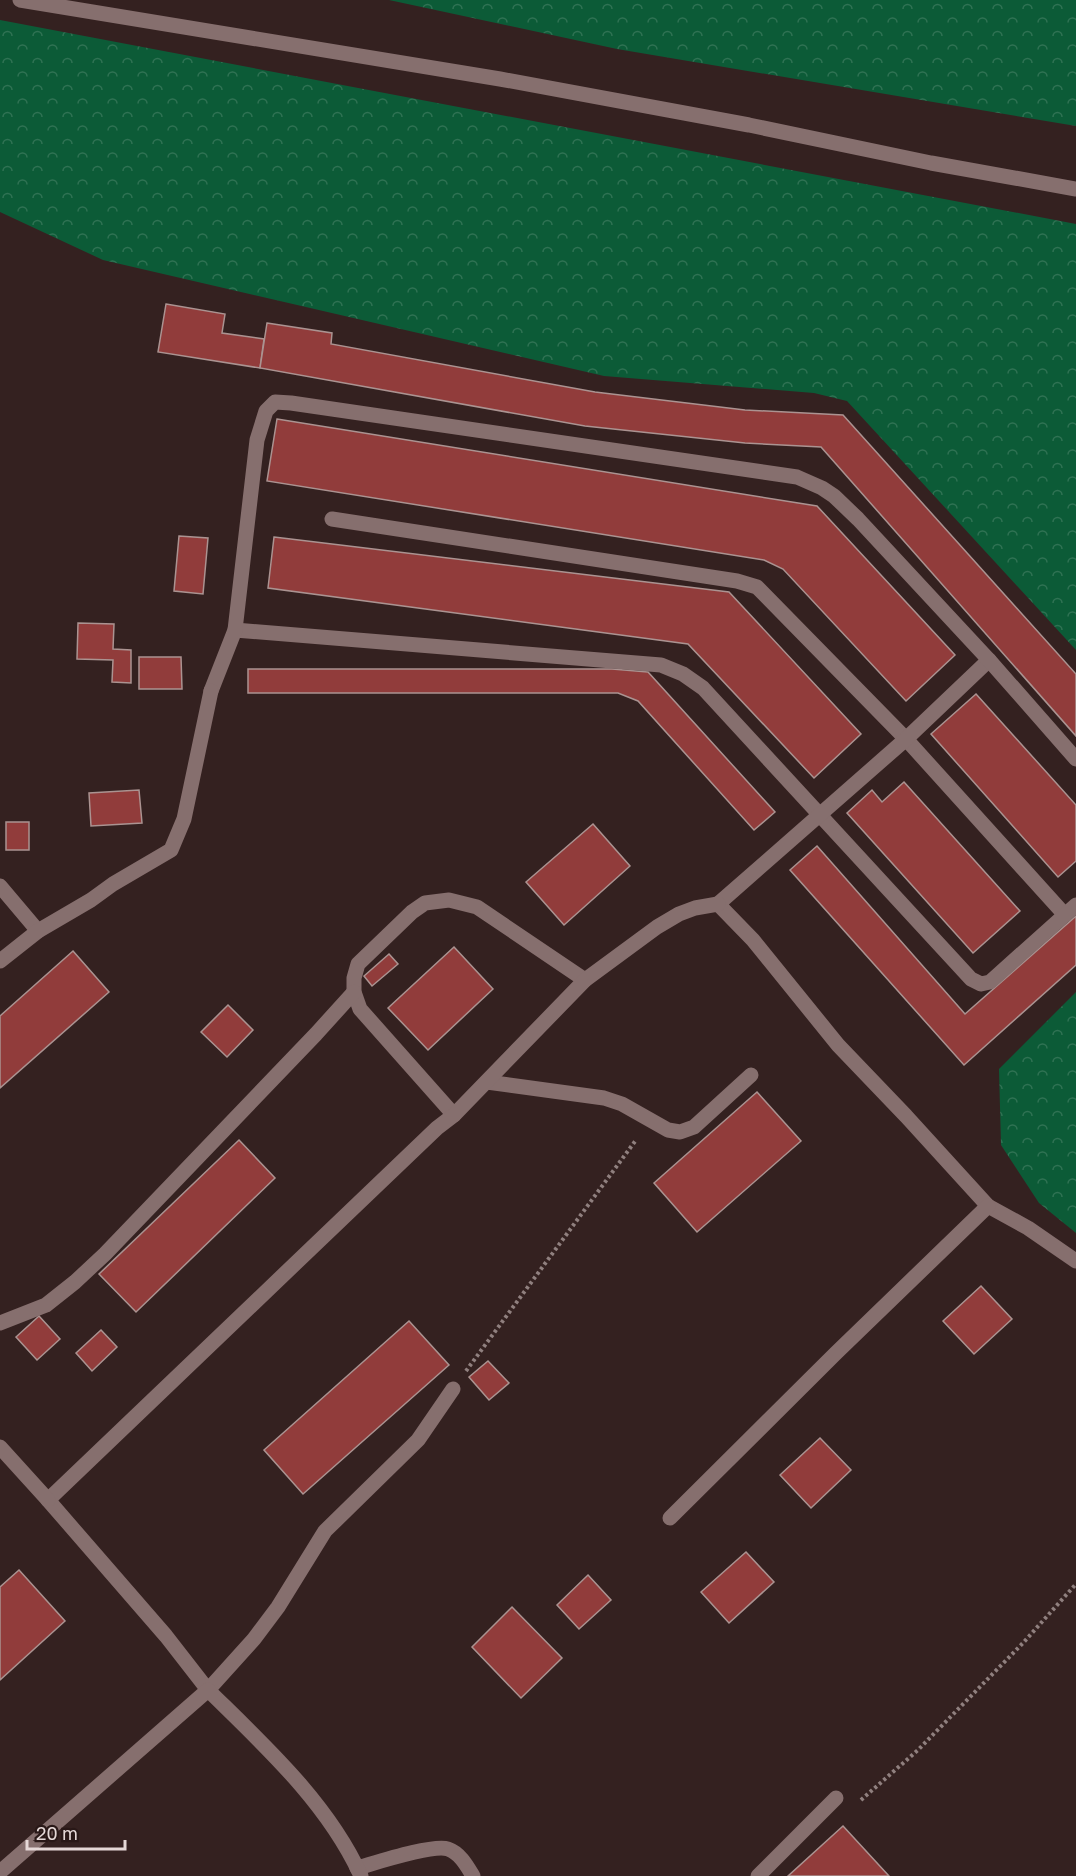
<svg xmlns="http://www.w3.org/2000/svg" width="1076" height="1876" viewBox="0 0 1076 1876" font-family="'Golos Text',sans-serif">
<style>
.forest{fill:url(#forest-crowns)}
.building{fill:#913c3b;stroke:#ab9391;stroke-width:1.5}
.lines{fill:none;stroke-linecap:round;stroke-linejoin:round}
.path{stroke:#90807f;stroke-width:4;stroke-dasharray:3 3;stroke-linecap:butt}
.service{stroke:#866f6e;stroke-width:15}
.minor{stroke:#866f6e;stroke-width:15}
</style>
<defs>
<pattern id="forest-crowns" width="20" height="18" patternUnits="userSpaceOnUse" patternTransform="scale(1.5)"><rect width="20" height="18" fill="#0c5b37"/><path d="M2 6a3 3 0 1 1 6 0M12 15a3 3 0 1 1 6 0" fill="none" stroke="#2f7253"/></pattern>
</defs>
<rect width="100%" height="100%" fill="#342120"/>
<g class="forest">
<polygon points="389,0 1076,0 1076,126 617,49"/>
<polygon points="0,20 1076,224 1076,650 847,401 814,393 604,376 103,260 0,212"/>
<polygon points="1076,992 1076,1233 1039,1203 1001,1145 999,1069"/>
</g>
<g class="building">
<polygon points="166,304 225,314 222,333 264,339 260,368 158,352"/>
<polygon points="267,323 332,333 331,344 595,392 745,410 843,415 1076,674 1076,736 821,447 745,443 585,426 260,368"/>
<polygon points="277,419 817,506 955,655 906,701 783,569 764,560 267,481"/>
<polygon points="179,536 208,538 203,594 174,591"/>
<polygon points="274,537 729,592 861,734 814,778 688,644 268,588"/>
<polygon points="78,623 114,624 113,649 131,650 131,683 112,682 113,660 77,659"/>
<polygon points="139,657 181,657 182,689 139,689"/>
<polygon points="248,669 612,669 648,672 775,812 754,830 638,701 618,693 248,693"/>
<polygon points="976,694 1076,805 1076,861 1058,877 931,734"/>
<polygon points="904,782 1020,911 973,953 847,813 872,790 882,802"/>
<polygon points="139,790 142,823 91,826 89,793"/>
<rect x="6" y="822" width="23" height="28"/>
<polygon points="593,824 630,866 564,925 526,882"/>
<polygon points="817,846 965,1014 1076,916 1076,965 964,1065 790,870"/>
<polygon points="454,947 493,989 428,1050 388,1008"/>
<polygon points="73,951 109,992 0,1088 0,1016"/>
<polygon points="389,954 398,964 372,986 364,976"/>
<polygon points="228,1005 253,1030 227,1057 201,1032"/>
<polygon points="757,1092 801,1141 697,1232 654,1183"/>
<polygon points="239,1140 275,1178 136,1312 99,1274"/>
<polygon points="981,1286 1012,1319 974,1354 943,1321"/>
<polygon points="39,1316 60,1339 37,1360 16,1337"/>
<polygon points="409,1321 449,1365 303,1494 264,1450"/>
<polygon points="101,1330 117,1347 92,1371 76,1353"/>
<polygon points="488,1361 509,1383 489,1400 469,1377"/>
<polygon points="820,1438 851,1470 811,1508 780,1475"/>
<polygon points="746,1552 774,1582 729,1623 701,1592"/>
<polygon points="19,1570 65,1621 0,1680 0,1587"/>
<polygon points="588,1575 611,1600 579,1629 557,1605"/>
<polygon points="512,1607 562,1658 521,1698 472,1647"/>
<polygon points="843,1826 889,1876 788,1876"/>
</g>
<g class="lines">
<g class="path">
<polyline points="466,1371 636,1140"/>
<polyline points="861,1800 918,1750 1023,1643 1076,1584"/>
</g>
<g class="service">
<polyline points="20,0 500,79 749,125 931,163 1076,189"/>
<polyline points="332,519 737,581 757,587 906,739 1065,915"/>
<polyline points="235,630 661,665 683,674 703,688 971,979 981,984 990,982 1076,905"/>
<polyline points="989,660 906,739 718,904 753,940 838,1045 906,1116 988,1206 1028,1228 1076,1261"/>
<polyline points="211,691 235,630 257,440 266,411 275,402 291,403 797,477 822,488 834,496 858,519 989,660 1076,759"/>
<polyline points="0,886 38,931"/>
<polyline points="487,1082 604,1098 622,1104 668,1130 680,1132 694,1127 751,1075"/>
<polyline points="454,1115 360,1009 354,992 354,978 358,964 412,912 425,903 449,900 477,907 585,980"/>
<polyline points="0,1323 46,1305 75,1282 105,1254 316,1034 354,992"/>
<polyline points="453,1389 418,1440 325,1531 278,1607 254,1639 208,1690 166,1636 48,1500 437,1128 454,1115 585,980 657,927 679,914 695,908 718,904"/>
<polyline points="0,1447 48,1500"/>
<polyline points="670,1518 836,1353 988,1206"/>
<path d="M357 1868C375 1863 433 1844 448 1849 460 1853 467 1866 473 1876"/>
<polyline points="758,1876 836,1798"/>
</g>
<g class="minor">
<polyline points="0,961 38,931 91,900 113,884 171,850 184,819 211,691"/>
<path d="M0 1872 208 1690C264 1745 328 1803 361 1876"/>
</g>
</g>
<path d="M27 1840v9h98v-9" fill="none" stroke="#e5d8d7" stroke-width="3"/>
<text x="36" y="1840" font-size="18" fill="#e5d8d7" stroke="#291817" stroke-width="4.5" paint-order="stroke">20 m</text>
</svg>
